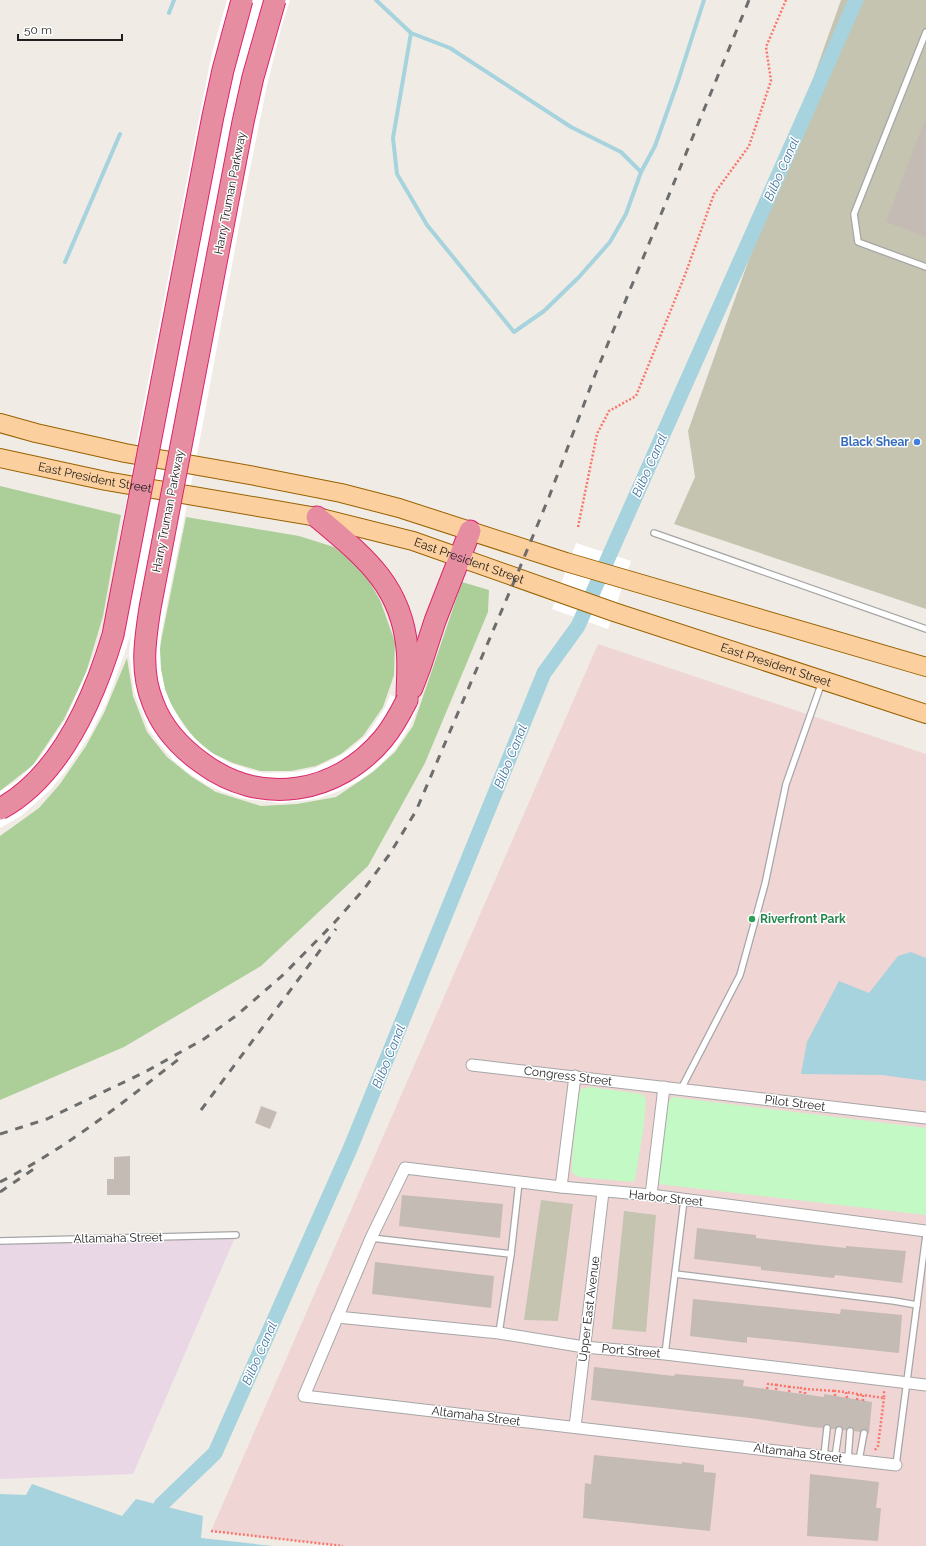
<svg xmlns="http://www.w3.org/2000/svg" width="926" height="1546" viewBox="0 0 926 1546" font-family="Raleway,sans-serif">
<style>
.commercial{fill:#f0d5d5}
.industrial{fill:#e9d7e6}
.construction{fill:#c4c4b1}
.forest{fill:#accf9a}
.park{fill:#c3f9c5}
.water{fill:#a6d3dd}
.pier{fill:#fff}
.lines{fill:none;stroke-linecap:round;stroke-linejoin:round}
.stream{stroke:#a6d3dd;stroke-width:4}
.canal{stroke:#a6d3dd;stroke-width:15}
.building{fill:#c4bbb5}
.lane-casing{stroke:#a6a6a6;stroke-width:8}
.street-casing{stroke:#a6a6a6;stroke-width:13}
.primary-casing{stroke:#996101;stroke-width:20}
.highway-casing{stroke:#db256a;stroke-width:23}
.path{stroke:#f9766d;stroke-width:2.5;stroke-dasharray:2 2;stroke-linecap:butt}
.lane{stroke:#fff;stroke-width:5.5}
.street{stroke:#fff;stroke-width:11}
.primary{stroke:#fcd09e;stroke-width:18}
.highway{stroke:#e78da1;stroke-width:21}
.rail{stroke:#6d6d6d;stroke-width:3;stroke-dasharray:8 8;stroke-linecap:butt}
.highway-bridge-casing{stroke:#db256a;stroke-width:23;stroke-linecap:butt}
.highway-bridge{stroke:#e78da1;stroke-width:21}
.shop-dot{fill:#3f7fe0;stroke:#fff;stroke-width:1.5}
.leisure-dot{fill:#2e9e5b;stroke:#fff;stroke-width:1.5}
.labels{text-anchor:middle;stroke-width:3;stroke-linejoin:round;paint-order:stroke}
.street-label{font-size:12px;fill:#1f1f1f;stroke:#fff}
.shop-label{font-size:12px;font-weight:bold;fill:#366cbe;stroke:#fff;text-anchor:end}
.leisure-label{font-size:12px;font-weight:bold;fill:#27864d;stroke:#fff;text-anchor:start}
.water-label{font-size:13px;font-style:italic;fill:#45769f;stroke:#fff}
</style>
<rect width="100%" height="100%" fill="#f0ece5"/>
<polygon class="commercial" points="598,644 926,754 926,1546 343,1546 211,1531"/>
<polygon class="industrial" points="236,1235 133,1474 0,1479 0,1241"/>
<g class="construction">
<polygon points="841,0 926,0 926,609 674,524 695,477 688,431"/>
<polygon points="541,1200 573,1204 558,1321 524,1320"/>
<polygon points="624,1211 656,1215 646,1332 612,1329"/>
</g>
<g class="forest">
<polygon points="0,486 121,515 103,616 86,673 64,719 33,765 0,791"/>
<polygon points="186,517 299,536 334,547 362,569 380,600 395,642 394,675 383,707 363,736 341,754 316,766 291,771 260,771 233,763 212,753 192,736 172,707 165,689 160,665 160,646"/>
<polygon points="462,582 489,590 488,612 425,763 368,866 261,966 124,1047 0,1100 0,836 39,808 60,784 86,746 104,713 127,658 133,696 147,732 167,757 192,777 216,792 261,806 297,804 336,797 373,772 395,752 413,726"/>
</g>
<g class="park">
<polygon points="590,1087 642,1094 646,1099 644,1125 635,1180 632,1182 579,1177 572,1173 572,1160 578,1096 581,1089"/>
<polygon points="672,1097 926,1128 926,1215 658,1184 666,1107"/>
</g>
<g class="water">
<polygon points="911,952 926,958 926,1081 882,1075 801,1074 807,1042 839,981 869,993 898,956"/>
<polygon points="32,1484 122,1516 136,1499 203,1516 201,1538 273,1546 0,1546 0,1494 26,1495"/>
</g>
<g class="pier">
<polygon points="227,0 290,0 281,28 266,90 245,194 200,439 161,635 160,650 161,670 165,690 170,702 183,725 201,745 215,755 230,763 251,770 264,773 296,772 315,768 332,760 349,750 366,736 385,708 390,695 419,705 409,727 396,748 380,765 359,781 339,791 317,799 282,803 245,799 223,792 205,784 187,772 172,759 157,741 149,730 141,710 134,691 129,653 131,633 124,655 107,702 90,735 66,771 49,791 21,816 0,828 0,791 18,780 39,759 66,718 95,652 104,624 142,413 197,128 212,53"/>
<polygon points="576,543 631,561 608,629 552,609"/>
</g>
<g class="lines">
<g class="stream">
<polyline points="376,0 411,33"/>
<polyline points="169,13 174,0"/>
<polyline points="641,172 621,152 571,127 450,48 411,33 393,138 397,174 427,225 514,332 544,311 579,277 610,242 626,214 641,172 655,146 678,81 704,0"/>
<polyline points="65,262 120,134"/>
</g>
<polyline class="canal" points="161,1505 215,1453 350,1149 544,673 578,626 856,0"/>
</g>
<g class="building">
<polygon points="925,119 926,119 926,237 886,222"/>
<polygon points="261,1106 277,1112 270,1129 255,1123"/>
<polygon points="130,1156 130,1195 107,1195 107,1179 114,1179 114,1157"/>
<polygon points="402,1195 503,1204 500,1238 399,1226"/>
<polygon points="697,1228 756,1235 756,1238 846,1248 846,1246 906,1251 902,1283 835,1275 834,1278 761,1270 761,1267 694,1259"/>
<polygon points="375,1262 494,1276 491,1308 372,1294"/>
<polygon points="693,1299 840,1314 841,1309 902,1315 899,1353 747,1337 747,1343 690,1336"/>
<polygon points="594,1367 674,1376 675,1374 744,1380 743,1386 824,1397 824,1394 872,1402 869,1434 864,1429 860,1432 854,1431 854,1429 851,1427 848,1427 846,1430 843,1430 842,1427 839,1426 835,1429 831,1429 831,1426 828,1424 825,1424 823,1428 811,1427 750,1418 591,1400"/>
<polygon points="594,1455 682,1464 682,1462 704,1465 704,1472 716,1473 710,1531 583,1518 585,1483 591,1484"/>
<polygon points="810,1474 879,1482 876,1508 881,1508 878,1541 807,1536"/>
</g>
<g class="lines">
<g class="lane-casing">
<g id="lane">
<polyline points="926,32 854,214 858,242 926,267"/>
<polyline points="654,533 926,629"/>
<polyline points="681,1089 740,975 765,884 786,784 822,682"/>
<polyline points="371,1238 511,1254"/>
<polyline points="0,1241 236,1235"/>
<polyline points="675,1274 894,1301 917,1305"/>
<polyline points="499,1333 511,1254 519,1182"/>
<polyline points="665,1354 684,1200"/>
<polyline points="824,1456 827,1428"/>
<polyline points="835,1457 839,1430"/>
<polyline points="848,1459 850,1431"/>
<polyline points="859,1460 864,1433"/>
<polyline points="896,1465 926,1235"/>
</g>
</g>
<g class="street-casing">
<g id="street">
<polyline points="472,1065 926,1118"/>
<polyline points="561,1187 575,1076"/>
<polyline points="651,1195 664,1087"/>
<polyline points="337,1317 499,1333 584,1347 665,1354 926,1385"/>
<polyline points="575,1427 603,1192"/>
<polyline points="896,1465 304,1396 371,1238 405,1168 561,1187 651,1195 926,1231"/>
</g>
</g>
<g class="primary-casing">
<g id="primary">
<polyline points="0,423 36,433 125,453 255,476 341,493 399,508 566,562 926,667"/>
<path id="s1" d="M0 458 106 481 317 517 413 541 614 612 926 714"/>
</g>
</g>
<g class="highway-casing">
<g id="highway">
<path d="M317 517C363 556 401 584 407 648 409 665 407 683 407 700"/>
<polyline points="412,688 420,667 435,621 470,531"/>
</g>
</g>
<g class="path">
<polyline points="578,527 597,434 609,411 636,396 685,275 714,194 749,146 771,81 766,47 786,0"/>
<polyline points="767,1389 768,1384 777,1385"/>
<polyline points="776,1390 777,1385 790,1387"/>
<polyline points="789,1392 790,1387 801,1388"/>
<polyline points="800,1393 801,1388 805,1389"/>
<polyline points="805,1394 805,1389 835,1391"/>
<polyline points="835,1396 835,1391 846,1392"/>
<polyline points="847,1398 846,1392 858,1394"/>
<polyline points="857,1400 858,1394 863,1395"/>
<polyline points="863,1401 863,1395 884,1398 884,1391"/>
<polyline points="875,1450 878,1446 884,1398"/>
<polyline points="211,1531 343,1546"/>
</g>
<use href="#lane" class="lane"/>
<use href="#street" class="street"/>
<use href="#primary" class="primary"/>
<use href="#highway" class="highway"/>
<g class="rail">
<polyline points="201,1110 336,929"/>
<polyline points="0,1134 47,1119 145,1072 204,1039 237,1015 284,974 334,923 364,889 389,855 416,811 516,577 549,497 595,375 749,0"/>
<path d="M0 1182C67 1148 125 1101 184 1055"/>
<polyline points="0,1192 38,1166"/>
</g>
<g class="highway-bridge-casing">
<g id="highway-bridge">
<path d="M275 0 253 77 243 122 150 608C145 640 140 672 153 703 162 727 181 748 202 763 261 807 337 794 383 739 393 727 400 714 407 700"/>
<path d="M0 809C61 776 94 698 113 635L213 116 223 70 242 0"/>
</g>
</g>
<use href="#highway-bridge" class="highway-bridge"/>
</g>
<circle class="shop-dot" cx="917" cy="442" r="4"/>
<circle class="leisure-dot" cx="752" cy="919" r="4"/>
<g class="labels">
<g class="street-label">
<text transform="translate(230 193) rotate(-79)" y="4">Harry Truman Parkway</text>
<text dy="4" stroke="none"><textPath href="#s1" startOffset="97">East President Street</textPath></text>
<text transform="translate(168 511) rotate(-79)" y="4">Harry Truman Parkway</text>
<text dy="4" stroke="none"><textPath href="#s1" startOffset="481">East President Street</textPath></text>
<text dy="4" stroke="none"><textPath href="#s1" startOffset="805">East President Street</textPath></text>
<text transform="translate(568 1076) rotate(7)" y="4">Congress Street</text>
<text transform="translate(795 1103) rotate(7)" y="4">Pilot Street</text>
<text transform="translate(666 1198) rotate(6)" y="4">Harbor Street</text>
<text transform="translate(118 1238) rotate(-1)" y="4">Altamaha Street</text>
<text transform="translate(589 1309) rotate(-83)" y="4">Upper East Avenue</text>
<text transform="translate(631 1351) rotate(5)" y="4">Port Street</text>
<text transform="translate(476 1416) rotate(7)" y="4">Altamaha Street</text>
<text transform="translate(798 1453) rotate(7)" y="4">Altamaha Street</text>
</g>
<g class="shop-label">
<text x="909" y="446">Black Shear</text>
</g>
<g class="leisure-label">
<text x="760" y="923">Riverfront Park</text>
</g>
<g class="water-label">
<text transform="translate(781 169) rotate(-66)" y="5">Bilbo Canal</text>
<text transform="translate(649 465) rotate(-66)" y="5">Bilbo Canal</text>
<text transform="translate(510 756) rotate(-68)" y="5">Bilbo Canal</text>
<text transform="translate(388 1056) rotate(-68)" y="5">Bilbo Canal</text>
<text transform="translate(259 1353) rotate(-66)" y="5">Bilbo Canal</text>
</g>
</g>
<path d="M18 34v6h104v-6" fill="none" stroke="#1f1f1f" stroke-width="2"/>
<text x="24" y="34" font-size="12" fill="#1f1f1f" stroke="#ffffff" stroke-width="3" paint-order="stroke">50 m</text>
</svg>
